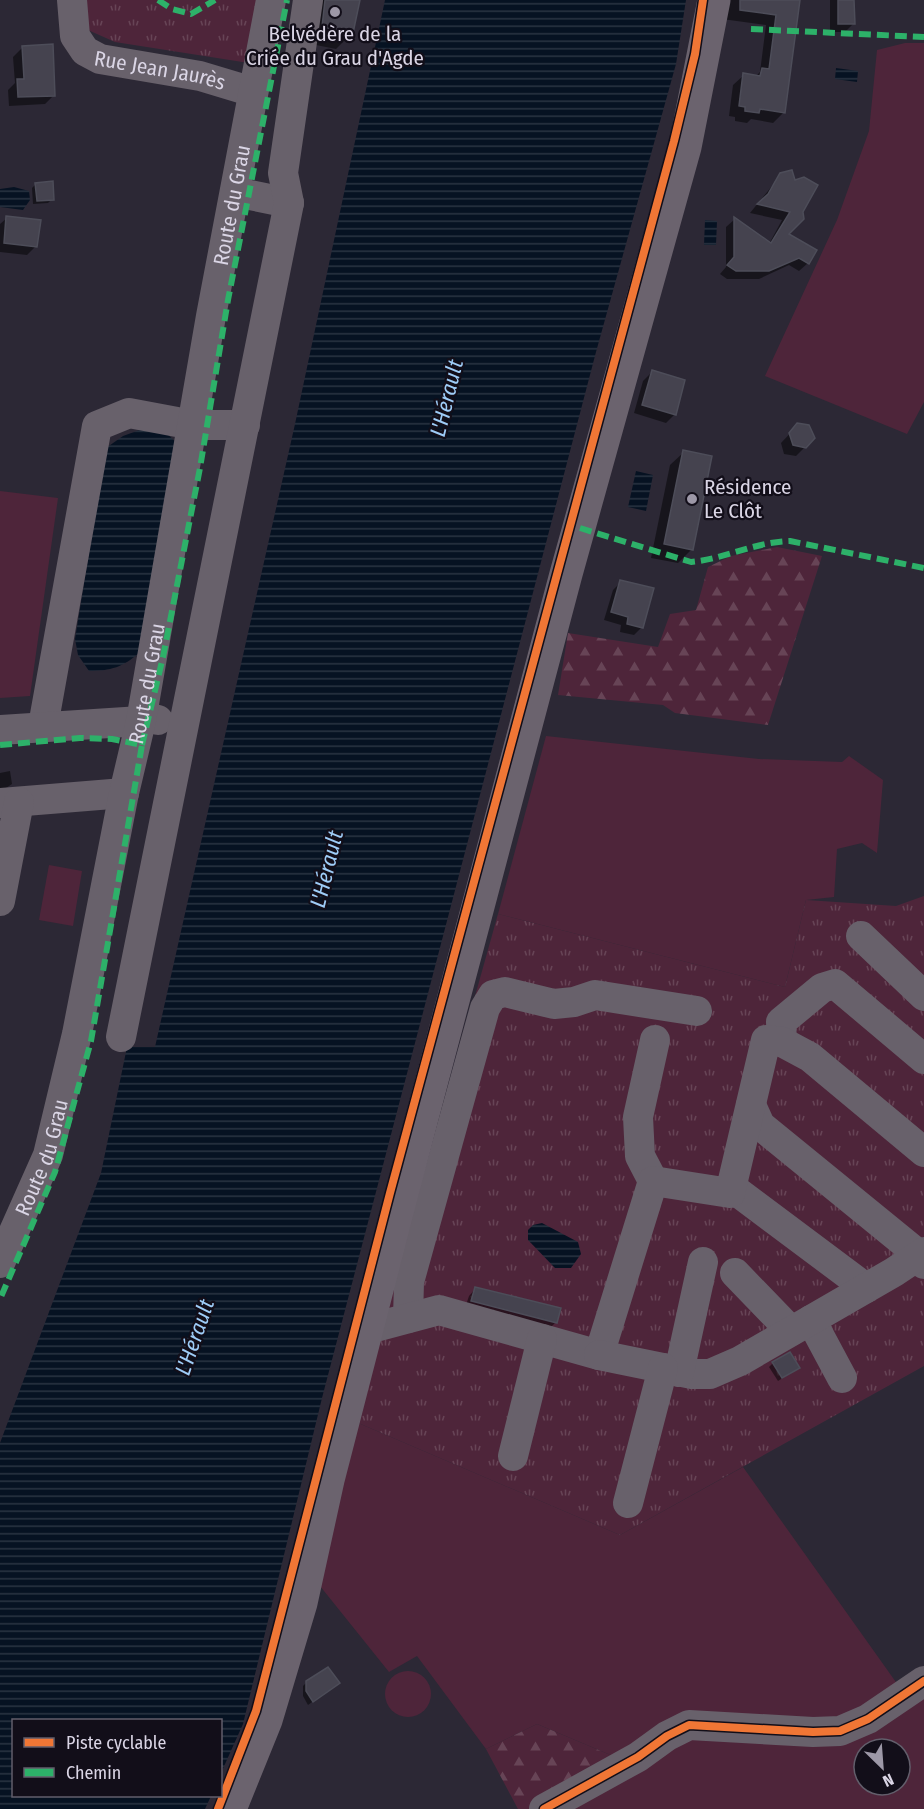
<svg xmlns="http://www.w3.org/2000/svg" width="924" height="1809" viewBox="0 0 924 1809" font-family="'Fira Sans Condensed',sans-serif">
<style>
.green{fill:#4e253a;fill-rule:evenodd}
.forest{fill:url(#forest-firs)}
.park{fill:url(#park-tufts)}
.water{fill:url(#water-rules)}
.shadow{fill:#0007}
.building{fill:#45434f;stroke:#4d4d59;stroke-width:1.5}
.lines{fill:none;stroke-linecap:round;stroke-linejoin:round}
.minor{stroke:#68616b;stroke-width:30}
.major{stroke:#6b636e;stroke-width:33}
.quiet{stroke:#2db169;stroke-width:6;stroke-dasharray:12 6;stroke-linecap:butt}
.cycleway-casing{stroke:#120e19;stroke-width:11}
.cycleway{stroke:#f07635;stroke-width:8}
.poi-dot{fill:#9d98a7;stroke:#120e19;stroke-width:2}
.labels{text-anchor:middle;stroke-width:4.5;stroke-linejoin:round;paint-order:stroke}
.poi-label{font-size:21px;fill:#dad5e5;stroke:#120e19}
.street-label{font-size:21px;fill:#dad5e5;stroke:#120e19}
.water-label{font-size:22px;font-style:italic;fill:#9eccf7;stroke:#120e19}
</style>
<defs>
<pattern id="forest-firs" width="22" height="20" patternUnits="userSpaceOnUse" patternTransform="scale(1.5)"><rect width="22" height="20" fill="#4e253a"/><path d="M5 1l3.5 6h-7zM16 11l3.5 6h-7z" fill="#674456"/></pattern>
<pattern id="park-tufts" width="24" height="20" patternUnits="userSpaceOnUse" patternTransform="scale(1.5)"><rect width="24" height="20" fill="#4e253a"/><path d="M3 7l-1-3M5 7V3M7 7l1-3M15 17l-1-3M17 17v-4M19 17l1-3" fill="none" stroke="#674456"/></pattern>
<pattern id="water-rules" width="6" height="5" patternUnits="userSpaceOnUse" patternTransform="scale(1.5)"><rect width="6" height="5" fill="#061222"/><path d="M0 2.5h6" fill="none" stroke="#2a3442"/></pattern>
</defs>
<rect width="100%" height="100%" fill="#2c2835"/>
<g class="green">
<polygon points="905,43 924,43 924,402 907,434 765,376 837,220 869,131 877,50"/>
<polygon points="0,491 58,498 30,696 0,698"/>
<polygon points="546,736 759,759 842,762 849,756 883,780 877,853 862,843 837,849 834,897 806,900 785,987 498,914"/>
<polygon points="49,865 82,871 73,926 39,920"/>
<polygon points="356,1422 620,1535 743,1467 898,1685 859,1713 834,1720 750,1721 620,1759 537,1724 486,1749 417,1656 389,1672 320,1586"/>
<circle cx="408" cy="1694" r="23"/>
<path d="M924 1697V1809H571L691 1733 761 1738ZM864 1749H900V1785H864Z"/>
</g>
<g class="forest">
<polygon points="777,547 822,556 768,725 675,713 663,705 558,695 568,633 658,647 670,614 696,610 708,567 731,556"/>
<polygon points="537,1724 620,1759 531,1809 518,1809 486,1749"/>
</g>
<g class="park">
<polygon points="84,0 259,0 249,63 115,42 88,30"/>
<polygon points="924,896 924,1366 620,1535 356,1422 498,914 785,987 806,900 896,906"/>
</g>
<g class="water">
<polygon points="385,0 686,0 676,64 596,352 322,1398 243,1724 221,1773 220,1720 14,1720 14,1796 211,1796 205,1809 0,1809 0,1443 101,1173 127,1047 155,1047 295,424"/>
<polygon points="836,68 858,71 857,82 835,79"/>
<polygon points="14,187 29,191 30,200 23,210 0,207 0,189"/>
<polygon points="705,220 717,221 716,245 704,245"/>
<path d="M145 428 164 431 178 444 140 652C124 667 110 671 89 671L78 655 75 639 106 448 123 436Z"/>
<polygon points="636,471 653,475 646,511 628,507"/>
<polygon points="542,1223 578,1242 581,1254 571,1268 555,1268 528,1240 528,1230 533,1225"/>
</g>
<g class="shadow">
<polygon points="302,0 358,0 352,33 336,49 306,43"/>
<polygon points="722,0 798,0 784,112 773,123 751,119 747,123 735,121 735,117 729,116 733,85 744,75 755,77 760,72 766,25 722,19"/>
<polygon points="830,0 853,0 854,23 845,32 830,32"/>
<polygon points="22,48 54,95 45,104 9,106 8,90 15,83 13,57"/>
<polygon points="781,175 802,212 786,235 808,263 799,271 789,265 759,279 727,279 720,274 726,267 726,227 735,219 769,244 782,220 750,213"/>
<polygon points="36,184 52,199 48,203 33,204 32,188"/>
<polygon points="7,218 36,246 27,255 0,252 0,224"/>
<polygon points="652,372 675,414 666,423 634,413 643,381"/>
<polygon points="798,425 805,447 796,456 784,454 781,443"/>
<polygon points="684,452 692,549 678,563 651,558 670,465"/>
<polygon points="621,582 642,627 634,635 620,632 621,625 604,620 613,590"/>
<polygon points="10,771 12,784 0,792 0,773"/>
<polygon points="476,1288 556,1322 548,1330 465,1308 469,1296"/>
<polygon points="773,1363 798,1368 778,1381 769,1367"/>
<polygon points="307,1682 338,1683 308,1705 303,1696 303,1686"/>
</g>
<g class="building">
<polygon points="325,0 360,0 353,33 322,27"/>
<polygon points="740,0 800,0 785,113 760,109 759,113 745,111 745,107 739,106 743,73 760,76 762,68 769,69 776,15 740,10"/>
<polygon points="838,0 854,0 855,24 838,24"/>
<polygon points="53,44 55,96 18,97 17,79 24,79 22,46"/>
<polygon points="792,170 795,180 804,177 818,185 803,212 804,219 789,234 817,250 809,264 799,258 769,271 736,271 727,265 734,257 734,217 771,243 790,212 757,204 768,194 780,173"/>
<polygon points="53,181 54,200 37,201 35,183"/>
<polygon points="6,216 41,220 37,247 4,243"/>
<polygon points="652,370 685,380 676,415 642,405"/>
<polygon points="797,423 809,425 815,438 806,448 793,445 789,433"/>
<polygon points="683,450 712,456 693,550 664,544"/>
<polygon points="620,580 654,588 643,628 627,624 628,617 611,612"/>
<polygon points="475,1287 561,1308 557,1323 471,1301"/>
<polygon points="790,1352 800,1368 782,1378 772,1362"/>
<polygon points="328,1667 340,1683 313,1702 306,1691 306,1681"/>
</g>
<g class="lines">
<g class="minor">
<path id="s1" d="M72 0 75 36 85 51 100 59 200 76 253 92"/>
<polyline points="235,192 289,203"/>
<polyline points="43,726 97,426 129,413 193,425 245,425"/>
<polyline points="0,730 141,721 150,718 158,720"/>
<polyline points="0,803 124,793"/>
<polyline points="0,901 19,802"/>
<polyline points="861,936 924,996"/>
<polyline points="121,1037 289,203 283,173 308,0"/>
<polyline points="782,1042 781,1022 822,988 835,984 924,1059"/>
<polyline points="751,1105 760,1125 918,1254 924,1264"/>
<polyline points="653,1181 640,1156 638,1117 655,1040"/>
<polyline points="731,1187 866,1288"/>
<path id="s2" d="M0 1263 48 1155 77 1034 124 793 141 721 211 316 271 0"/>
<polyline points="735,1273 791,1331"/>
<polyline points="408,1318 409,1282 485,1008 493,995 505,992 554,1004 574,1002 595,995 697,1011"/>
<polyline points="811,1320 842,1378"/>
<polyline points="368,1329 439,1310 599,1355 653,1181 730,1193 766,1040 782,1042 810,1057 924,1152"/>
<polyline points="599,1355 692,1374 710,1374 740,1361 894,1272 924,1252"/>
<polyline points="679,1372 703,1262"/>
<polyline points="513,1456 542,1339"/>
<polyline points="628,1503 663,1368"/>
<polyline points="544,1809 638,1757 667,1736 689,1725 813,1732 840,1731 868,1719 924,1681"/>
</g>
<polyline class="major" points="230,1809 266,1720 301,1603 328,1480 396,1216 566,574 685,147 714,0"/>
<g class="quiet">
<polyline points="158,0 172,9 191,14 215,0"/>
<polyline points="751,29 924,37"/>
<path d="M580 528 691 562C725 559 754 542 790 541L924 568"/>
<polyline points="0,745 80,738 112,739 142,745 91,1041 55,1172 0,1299"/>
<polyline points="142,745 163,657 200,468 228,300 287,0"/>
</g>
<g class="cycleway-casing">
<g id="cycleway">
<polyline points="218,1809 256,1711 390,1193 674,141 695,54 703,0"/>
<polyline points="544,1809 638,1757 667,1736 689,1725 813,1732 840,1731 868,1719 924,1681"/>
</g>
</g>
<use href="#cycleway" class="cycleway"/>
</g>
<g class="poi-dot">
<circle cx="335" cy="12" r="6"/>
<circle cx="692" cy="499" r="6"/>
</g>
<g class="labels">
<g class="poi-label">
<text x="335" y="41">Belvédère de la<tspan x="335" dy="24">Criée du Grau d'Agde</tspan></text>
<text x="704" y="494" text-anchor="start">Résidence<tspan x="704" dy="24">Le Clôt</tspan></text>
</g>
<g class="street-label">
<text dy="7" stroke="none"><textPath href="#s1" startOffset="132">Rue Jean Jaurès</textPath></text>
<text dy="7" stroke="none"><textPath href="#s2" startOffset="1086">Route du Grau</textPath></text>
<text dy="7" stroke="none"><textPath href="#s2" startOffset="600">Route du Grau</textPath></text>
<text dy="7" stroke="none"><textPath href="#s2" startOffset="114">Route du Grau</textPath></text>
</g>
<g class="water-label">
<text transform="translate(446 398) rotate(-76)" y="8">L'Hérault</text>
<text transform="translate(326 869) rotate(-76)" y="8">L'Hérault</text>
<text transform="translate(194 1337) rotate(-71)" y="8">L'Hérault</text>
</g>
</g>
<rect x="12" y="1719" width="210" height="78" fill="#120e19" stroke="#625e6b" stroke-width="1.5"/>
<rect x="24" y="1738" width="30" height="9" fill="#f07635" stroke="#625e6b" stroke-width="1.5"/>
<text x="66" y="1749" font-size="18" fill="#dad5e5">Piste cyclable</text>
<rect x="24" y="1768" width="30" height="9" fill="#2db169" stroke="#625e6b" stroke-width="1.5"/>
<text x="66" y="1779" font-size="18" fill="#dad5e5">Chemin</text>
<g transform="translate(882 1767) rotate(155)"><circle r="28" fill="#120e19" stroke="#625e6b" stroke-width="1.5"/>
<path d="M0-4.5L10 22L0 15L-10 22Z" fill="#9d98a7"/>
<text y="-9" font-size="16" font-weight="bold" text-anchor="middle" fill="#dad5e5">N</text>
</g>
</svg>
